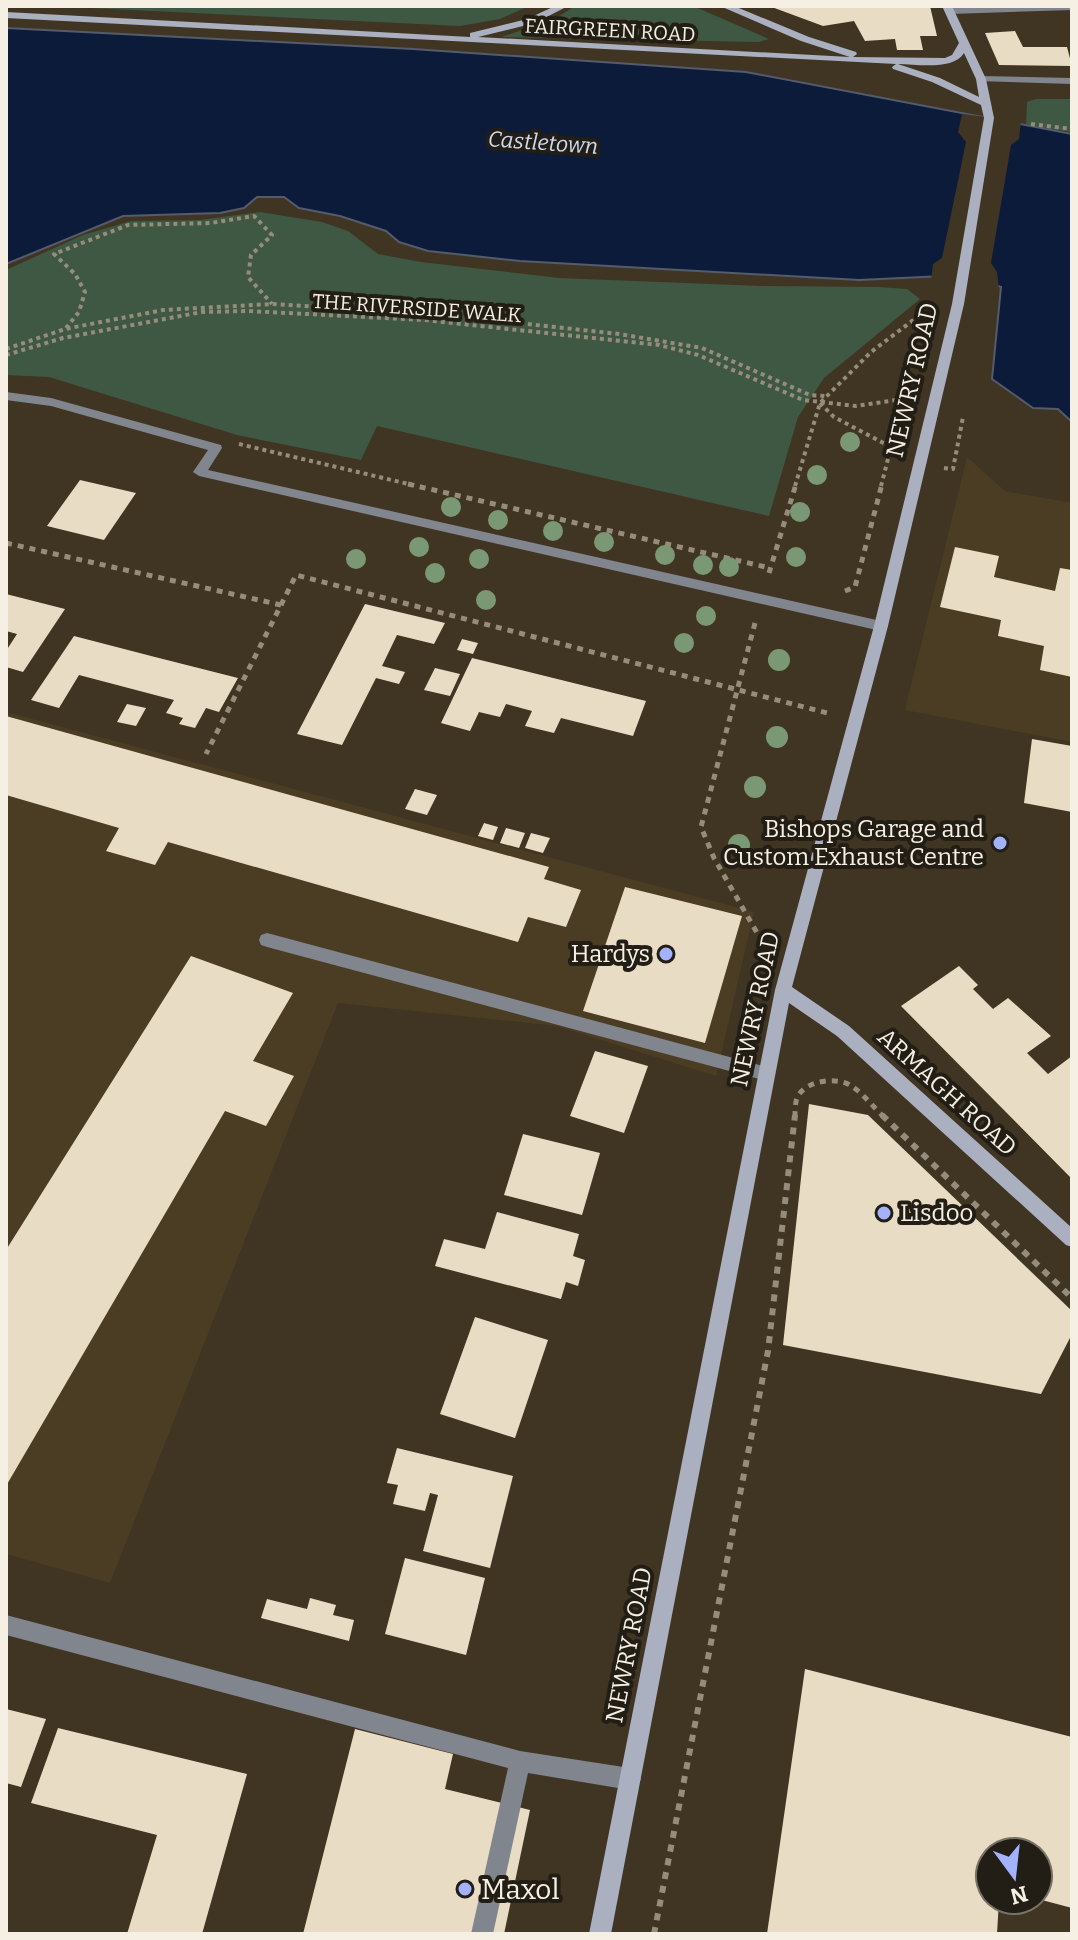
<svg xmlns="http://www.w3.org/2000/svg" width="1078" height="1940" viewBox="0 0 1078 1940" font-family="Bitter,serif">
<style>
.built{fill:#4b3d23}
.green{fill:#3e5843}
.water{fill:#0d1b3a;stroke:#535b6d;stroke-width:2}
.pier{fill:#403522}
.building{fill:#e9dcc5}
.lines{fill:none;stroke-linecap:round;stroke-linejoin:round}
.path-far2{stroke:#958c7c;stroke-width:4;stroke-dasharray:4 4;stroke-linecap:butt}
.path-far1{stroke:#958c7c;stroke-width:5;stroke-dasharray:6 6;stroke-linecap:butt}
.path{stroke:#958c7c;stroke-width:6;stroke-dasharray:7 7;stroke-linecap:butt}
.lane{fill:#81858e;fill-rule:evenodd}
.street{fill:#81858e;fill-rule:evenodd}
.secondary{fill:#aab0c0;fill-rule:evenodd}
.tree{fill:#7b9874}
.poi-dot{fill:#a3b2fd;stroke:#231e15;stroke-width:3}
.labels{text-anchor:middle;stroke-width:8;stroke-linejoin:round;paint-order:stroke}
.far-street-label{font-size:20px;fill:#f6efe3;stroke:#231e15}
.far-water-label{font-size:22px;font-style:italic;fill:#cedaf3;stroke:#231e15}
.street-label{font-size:24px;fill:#f6efe3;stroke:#231e15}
.poi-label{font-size:24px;fill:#f6efe3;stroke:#231e15;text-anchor:end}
.near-poi-label{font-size:28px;fill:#f6efe3;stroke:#231e15;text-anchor:start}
</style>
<rect width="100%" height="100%" fill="#403522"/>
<g class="built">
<polygon points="967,457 1005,491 1072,503 1072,742 905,710"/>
<polygon points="6,712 754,912 716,1076 557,1026 338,1003 110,1583 6,1554"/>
</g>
<g class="green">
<polygon points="50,6 529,6 500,19 460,26"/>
<polygon points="575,6 693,6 769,39 759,42 501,37 553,20"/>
<polygon points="1036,99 1072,99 1072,132 1026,126 1027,102"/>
<polygon points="260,212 322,222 348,231 378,254 421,262 559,278 761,286 878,287 907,289 920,299 824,378 798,417 769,516 377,426 361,460 237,435 49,377 6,375 6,270 83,235 131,221 200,220"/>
</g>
<polygon class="water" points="6,28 413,49 746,72 1072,134 1072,422 1058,409 1033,408 992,379 1001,287 965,275 859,280 520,261 428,251 399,242 386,231 340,216 299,208 284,197 257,197 244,208 220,213 123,216 6,264"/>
<polygon class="pier" points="962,114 1021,121 1019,139 1011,145 991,263 997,272 999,290 996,300 997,290 965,279 931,281 933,264 942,258 966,142 958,132"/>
<g class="building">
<polygon points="769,6 930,6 937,36 920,36 923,50 897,50 895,39 865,41 854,21 823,26"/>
<polygon points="1015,31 1023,47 1067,47 1072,66 999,65 985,33"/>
<polygon points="80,480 136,493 104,540 47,526"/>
<polygon points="955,547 999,556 994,577 1055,591 1060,568 1072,570 1072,677 1040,670 1044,646 998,636 1001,620 940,607"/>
<polygon points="6,594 65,609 23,672 6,667 6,651 17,634 6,631"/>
<polygon points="365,604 445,623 434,644 397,635 382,666 405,672 399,684 376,678 342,745 297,734"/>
<polygon points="74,636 155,657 238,678 219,712 206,708 195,728 179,724 183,718 166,713 174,700 79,675 59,708 31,700"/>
<polygon points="462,639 478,643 473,654 457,650"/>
<polygon points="472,658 529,672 646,701 633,736 561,718 554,733 525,726 532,711 506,704 500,717 479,712 470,731 441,723"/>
<polygon points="435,668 460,674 450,696 424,690"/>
<polygon points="127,704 146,708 136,726 117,722"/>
<polygon points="6,716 549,867 544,879 581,890 566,927 528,917 518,942 168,842 155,865 106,851 119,828 6,795"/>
<polygon points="1032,739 1072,746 1072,812 1024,803"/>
<polygon points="415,789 437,795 427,815 405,809"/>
<polygon points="484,823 498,827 493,840 478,836"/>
<polygon points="506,828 525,833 519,848 500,843"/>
<polygon points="531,833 550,838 543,853 525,848"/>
<polygon points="625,887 742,916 705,1043 583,1011"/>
<polygon points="191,956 293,993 253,1061 294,1076 266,1126 225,1111 6,1486 6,1250"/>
<polygon points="959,966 978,985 973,989 993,1009 1008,998 1051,1036 1027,1053 1048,1074 1072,1056 1072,1179 901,1006"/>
<polygon points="595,1051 648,1066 624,1133 570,1116"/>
<polygon points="809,1104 868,1115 1072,1311 1072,1334 1041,1394 783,1345"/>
<polygon points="523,1134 600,1153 582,1215 504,1195"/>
<polygon points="497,1212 579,1234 573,1256 585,1260 578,1286 566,1282 561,1299 435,1266 444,1239 485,1249"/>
<polygon points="475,1317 548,1340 515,1438 440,1414"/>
<polygon points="397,1448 513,1476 490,1568 423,1551 438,1495 430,1493 425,1511 393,1504 398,1485 387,1483"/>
<polygon points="405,1558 485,1578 466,1655 385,1634"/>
<polygon points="310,1598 336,1605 333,1615 354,1620 349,1641 261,1618 267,1599 307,1609"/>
<polygon points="805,1669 1072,1737 1072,1908 1038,1899 1038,1852 990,1852 990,1900 999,1900 997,1934 767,1934"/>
<polygon points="6,1709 46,1719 21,1787 6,1783"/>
<polygon points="58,1728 247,1774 202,1934 127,1934 157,1835 31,1803"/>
<polygon points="355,1729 453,1754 445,1789 530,1810 504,1934 303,1934"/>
</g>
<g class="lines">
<g class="path-far2">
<polyline points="1031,124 1072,129"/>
<polyline points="66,328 79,312 85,292 75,274 54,254 128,225 211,223 254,216 272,235 251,255 248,277 272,304"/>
<polyline points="6,349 65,329 163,310 272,304 426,313 619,334 702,348 810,395 826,396"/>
<polyline points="6,355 63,338 202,312 248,311 424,320 659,345 698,355 803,400 856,406 903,399"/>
<polyline points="820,403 834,417 891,447"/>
<polyline points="239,444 417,486"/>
<polyline points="944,468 953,469 963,417"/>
<polyline points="795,486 820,403 871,352 928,309"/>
<polyline points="881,486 909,378"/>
</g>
<g class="path-far1">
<polyline points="408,484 770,568"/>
<polyline points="6,543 281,605 206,754"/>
<polyline points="769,573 796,484"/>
<polyline points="845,591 855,587 882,484"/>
<polyline points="281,605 296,575 831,714"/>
<polyline points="755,623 701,827 714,858 764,945"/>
<path d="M795 1117C795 1112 795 1103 797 1098 805 1080 836 1077 850 1085 862 1092 874 1108 884 1117"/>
</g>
<g class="path">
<polyline points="882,1115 1072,1298"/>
<polyline points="654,1934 768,1351 795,1115"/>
</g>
<g class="lane">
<polygon points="267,933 767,1067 773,1069 775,1074 773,1079 767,1081 267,947 261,945 259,940 261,935"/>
<polygon points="6,1615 520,1751 630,1768 637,1772 641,1779 637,1786 630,1790 528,1773 493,1934 471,1934 508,1768 6,1635"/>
</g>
<g class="street">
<polygon points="1011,6 1072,6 1072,10 950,14 945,11 950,8"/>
<polygon points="981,76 1072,78 1072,84 977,81 977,77"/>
<polygon points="6,392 51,398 221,445 222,448 208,470 881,621 888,626 881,631 199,476 193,472 208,450 51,406 6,400"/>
</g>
<path class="secondary" d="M555 6H568L535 23 478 37 850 57 801 41 720 6H734L809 37 856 52 857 54 853 57 945 58 952 55 959 43 942 6H952L986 79 994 118 964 304 888 626 792 987 849 1026 1072 1228V1247L1066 1245 837 1036 789 1003 611 1934H589L775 990 874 626 952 304 984 118 981 105 932 82 893 69 892 67 896 64 6 18V12L470 37V33L527 19ZM964 53 976 79 979 97 940 78 898 64C917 64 953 71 964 53Z"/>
</g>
<g class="tree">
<circle cx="850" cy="442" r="10"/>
<circle cx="817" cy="475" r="10"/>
<circle cx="451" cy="507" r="10"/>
<circle cx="800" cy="512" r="10"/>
<circle cx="498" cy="520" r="10"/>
<circle cx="553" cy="531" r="10"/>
<circle cx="604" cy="542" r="10"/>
<circle cx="419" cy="547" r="10"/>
<circle cx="665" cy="555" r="10"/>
<circle cx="796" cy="557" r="10"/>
<circle cx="356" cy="559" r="10"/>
<circle cx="479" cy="559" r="10"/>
<circle cx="703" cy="565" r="10"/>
<circle cx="729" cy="567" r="10"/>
<circle cx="435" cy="573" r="10"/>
<circle cx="486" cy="600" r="10"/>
<circle cx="706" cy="616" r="10"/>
<circle cx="684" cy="643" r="10"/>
<circle cx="779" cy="660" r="11"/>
<circle cx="777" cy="737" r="11"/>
<circle cx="755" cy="787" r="11"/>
<circle cx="739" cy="845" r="11"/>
</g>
<g class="poi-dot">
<circle cx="1000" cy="843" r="8"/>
<circle cx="666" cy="954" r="8"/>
<circle cx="884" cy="1213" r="8"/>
<circle cx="465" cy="1889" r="8"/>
</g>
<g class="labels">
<g class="far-street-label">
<text transform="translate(610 30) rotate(3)" y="7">FAIRGREEN ROAD</text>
<text transform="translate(417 308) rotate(4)" y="7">THE RIVERSIDE WALK</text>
</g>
<g class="far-water-label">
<text transform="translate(543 142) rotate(4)" y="8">Castletown</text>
</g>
<g class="street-label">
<text transform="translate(912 380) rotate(-77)" y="8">NEWRY ROAD</text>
<text transform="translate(755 1009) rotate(-78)" y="8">NEWRY ROAD</text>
<text transform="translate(947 1092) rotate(42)" y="8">ARMAGH ROAD</text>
<text transform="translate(629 1645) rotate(-79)" y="8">NEWRY ROAD</text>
</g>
<g class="poi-label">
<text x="984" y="837">Bishops Garage and<tspan x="984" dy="28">Custom Exhaust Centre</tspan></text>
<text x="650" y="962">Hardys</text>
<text x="900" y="1221" text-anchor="start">Lisdoo</text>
</g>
<g class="near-poi-label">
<text x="481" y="1899">Maxol</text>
</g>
</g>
<rect width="1078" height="1940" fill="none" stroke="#f6efe3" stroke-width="16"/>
<g transform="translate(1014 1876) rotate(165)"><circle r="38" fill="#231e15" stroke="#777267" stroke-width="2"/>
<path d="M0-6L14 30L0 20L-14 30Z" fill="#a3b2fd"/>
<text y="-12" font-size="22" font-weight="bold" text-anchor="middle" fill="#f6efe3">N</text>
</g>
</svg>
